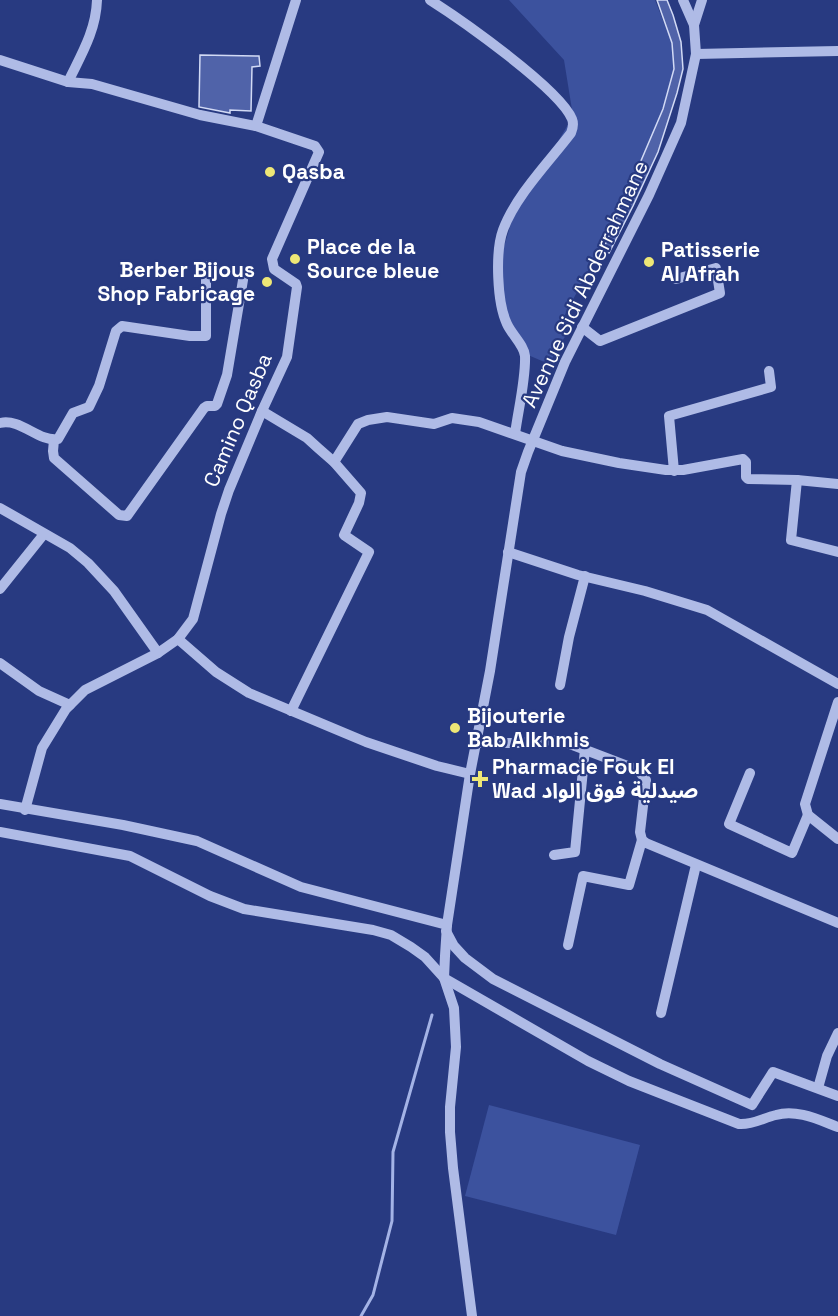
<svg xmlns="http://www.w3.org/2000/svg" width="838" height="1316" viewBox="0 0 838 1316" font-family="'Space Grotesk','Noto Sans Arabic',sans-serif">
<style>
.green{fill:#3c529e}
.lines{fill:none;stroke-linecap:round;stroke-linejoin:round}
.stream{stroke:#a4b3e6;stroke-width:3}
.building{fill:#5063a9;stroke:#d2daf5;stroke-width:1.5}
.minor{stroke:#afbbe6;stroke-width:10}
.poi-dot{fill:#eee776;stroke:#283a81;stroke-width:2}
.labels{text-anchor:middle;stroke-width:4.5;stroke-linejoin:round;paint-order:stroke}
.poi-label{font-size:21px;font-weight:bold;fill:#fff;stroke:#283a81;text-anchor:start}
.street-label{font-size:21px;fill:#fff;stroke:#283a81}
</style>
<rect width="100%" height="100%" fill="#283a81"/>
<g class="green">
<polygon points="509,0 655,0 672,43 674,69 663,109 622,207 559,326 567,333 549,364 528,355 508,322 497,270 512,220 573,116 564,60"/>
<polygon points="489,1105 640,1145 616,1235 465,1196"/>
</g>
<g class="lines">
<polyline class="stream" points="361,1316 373,1295 392,1221 393,1152 432,1015"/>
</g>
<g class="building">
<polygon points="657,0 667,0 673,15 681,42 683,69 677,93 658,152 633,206 609,253 603,250 663,109 674,69 672,43"/>
<polygon points="200,55 259,56 260,66 252,67 251,111 230,110 230,113 199,107"/>
</g>
<g class="lines">
<g class="minor">
<path d="M430 0C460 19 560 89 572 119 574 124 573 128 571 133 549 162 516 195 503 230 495 252 497 303 507 324 512 335 524 345 525 356 526 378 518 411 515 434"/>
<polyline points="694,25 702,0"/>
<polyline points="696,54 838,51"/>
<polyline points="0,60 68,82 92,84 200,115 256,126"/>
<path d="M68 82C81 55 96 31 97 0"/>
<polyline points="582,327 600,341 720,293 716,268 676,279"/>
<polyline points="262,411 307,438 318,448 334,462 361,493 359,503 344,535 369,552 291,711"/>
<path d="M0 423C21 418 38 442 58 439L73 413 89 407 99 386 116 331 122 326 190 336H206V266"/>
<polyline points="54,440 53,451 54,458 119,515 127,516 204,408 207,406 215,406 217,404 227,375 243,280"/>
<polyline points="334,462 358,424 368,420 387,417 434,424 452,418 479,422 562,451 619,463 666,470 683,470 743,459 746,462 746,477 748,479 797,480 838,484"/>
<polyline points="674,471 669,416 771,387 769,371"/>
<polyline points="797,480 791,540 838,552"/>
<polyline points="0,508 70,548 88,563 114,591 158,653"/>
<polyline points="508,552 578,575 645,591 707,610 838,684"/>
<polyline points="0,589 44,534"/>
<polyline points="178,639 216,672 249,693 366,742 437,766 470,774"/>
<polyline points="0,663 39,691 70,705"/>
<polyline points="560,685 569,637 585,576"/>
<polyline points="838,702 805,804 808,815 838,839"/>
<polyline points="477,743 521,743 537,740 562,741 638,770 646,780 640,832 642,840 646,843 838,923"/>
<polyline points="750,773 729,824 792,853 808,815"/>
<polyline points="0,804 123,825 197,841 301,887 447,925"/>
<polyline points="25,810 42,748 66,709 85,690 158,653 178,639 193,619 221,514 229,490 262,411 287,357 297,287 296,284 274,269 272,259 319,152 315,146 256,126 296,0"/>
<path d="M0 832 130 856 210 896 244 909 373 930 391 935 411 947 425 957 444 978 588 1061 629 1081 739 1124C753 1125 763 1118 776 1115 797 1109 819 1120 838 1127"/>
<polyline points="554,855 575,852 585,749"/>
<polyline points="446,931 454,946 465,958 493,979 660,1064 752,1105 773,1072 838,1096"/>
<polyline points="568,945 583,876 629,885 642,840"/>
<polyline points="661,1013 696,865"/>
<polyline points="818,1088 827,1056 838,1033"/>
<polyline points="472,1316 453,1168 450,1132 450,1107 456,1047 454,1008 444,978 445,956 447,925 470,774 490,671 521,472 528,452 565,362 649,195 681,123 696,54 694,25 683,0"/>
</g>
</g>
<g class="poi-dot">
<circle cx="270" cy="172" r="6"/>
<circle cx="295" cy="259" r="6"/>
<circle cx="649" cy="262" r="6"/>
<circle cx="267" cy="282" r="6"/>
<circle cx="455" cy="728" r="6"/>
<path d="M477 770h6v6h6v6h-6v6h-6v-6h-6v-6h6z"/>
</g>
<g class="labels">
<g class="poi-label">
<text x="282" y="179">Qasba</text>
<text x="307" y="254">Place de la<tspan x="307" dy="24">Source bleue</tspan></text>
<text x="661" y="257">Patisserie<tspan x="661" dy="24">Al Afrah</tspan></text>
<text x="255" y="277" text-anchor="end">Berber Bijous<tspan x="255" dy="24">Shop Fabricage</tspan></text>
<text x="467" y="723">Bijouterie<tspan x="467" dy="24">Bab Alkhmis</tspan></text>
<text x="492" y="774">Pharmacie Fouk El<tspan x="492" dy="24">Wad صيدلية فوق الواد</tspan></text>
</g>
<g class="street-label">
<text transform="translate(585 284) rotate(-65)" y="7">Avenue Sidi Abderrahmane</text>
<text transform="translate(238 420) rotate(-67)" y="7">Camino Qasba</text>
</g>
</g>
</svg>
